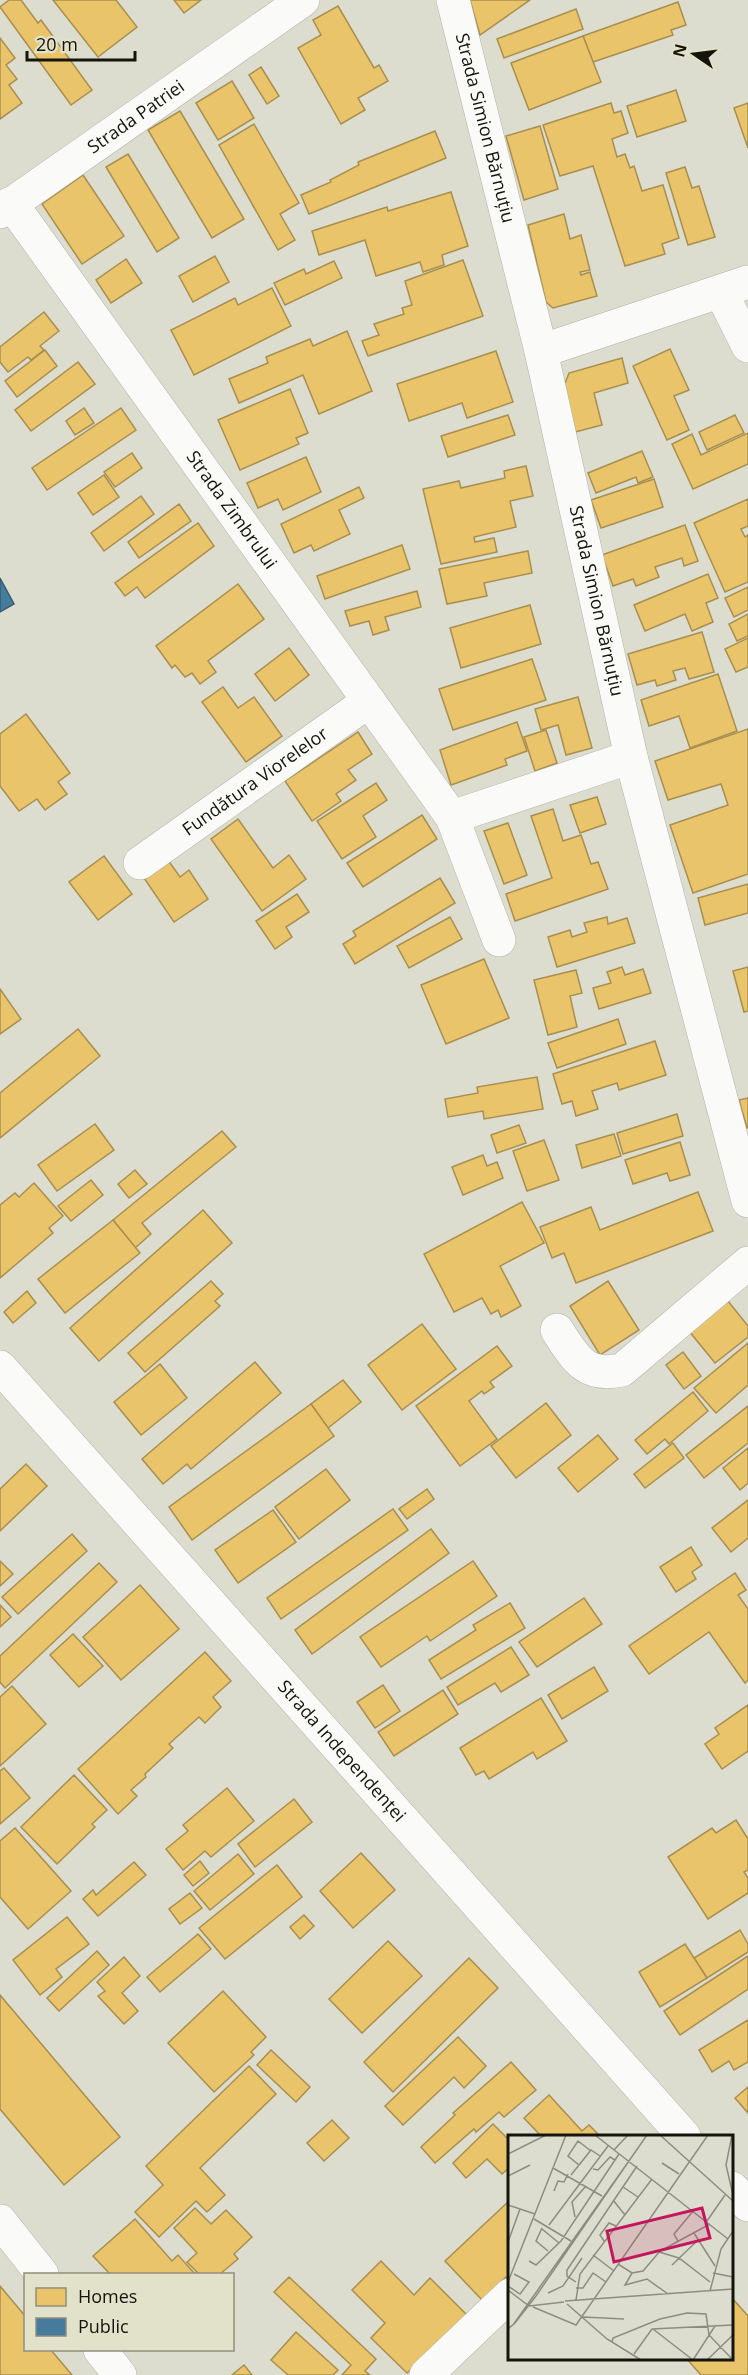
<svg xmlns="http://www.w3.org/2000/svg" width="748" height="2375" viewBox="0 0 748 2375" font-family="'Open Sans',sans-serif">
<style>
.homes{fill:#e9c46a;stroke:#a98f4e;stroke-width:1.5}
.public{fill:#457b9d;stroke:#365c71;stroke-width:1.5}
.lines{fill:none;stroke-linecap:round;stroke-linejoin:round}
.street-casing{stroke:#b2b2a7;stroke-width:34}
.street{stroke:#fafaf8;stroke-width:33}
.labels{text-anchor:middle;stroke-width:6;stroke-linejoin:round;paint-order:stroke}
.street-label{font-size:18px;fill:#14140b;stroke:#e2e1c9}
.inset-road{fill:none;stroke:#8c8c81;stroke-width:1.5}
.view{fill:#c2185b;fill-opacity:0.15;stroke:#c2185b;stroke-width:3}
.inset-edge{fill:none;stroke:#14140b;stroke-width:3}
</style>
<rect width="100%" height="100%" fill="#dcdccf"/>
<g class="homes">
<polygon points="9,0 21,0 38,23 41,20 92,90 71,105 0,7"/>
<polygon points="53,0 116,0 137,27 98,57"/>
<polygon points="174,0 201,0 184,13"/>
<polygon points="470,0 530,0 480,35"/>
<polygon points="678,2 686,25 671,30 673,35 593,62 583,36"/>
<polygon points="338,6 374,68 379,65 388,81 358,98 365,110 341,124 298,48 321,35 313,20"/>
<polygon points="576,9 583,29 504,58 497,39"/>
<polygon points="583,36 601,82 529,110 511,63"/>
<polygon points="0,38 15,58 6,65 17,79 9,85 22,103 0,119"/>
<polygon points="261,67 279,96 267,104 249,75"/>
<polygon points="232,81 254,118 218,140 196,103"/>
<polygon points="676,90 686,121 637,137 627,106"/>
<polygon points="611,103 614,113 621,111 628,133 612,139 617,157 625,154 630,168 634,166 642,191 663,185 679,238 662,244 665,254 625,266 593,166 560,176 543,125"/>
<polygon points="748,103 748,148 734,108"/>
<polygon points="180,111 244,219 212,238 148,130"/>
<polygon points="254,124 299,203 280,214 295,240 278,250 219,145"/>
<polygon points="540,126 558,189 524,200 506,136"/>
<polygon points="435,131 446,158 309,214 301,195 331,182 330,180 359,165 358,162"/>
<polygon points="128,154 179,238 157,252 106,167"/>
<polygon points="685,167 692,188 699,186 715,237 688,245 666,173"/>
<polygon points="83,175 124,236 82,264 42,204"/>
<polygon points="451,192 468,246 442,255 444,265 423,272 420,262 376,276 365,240 319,255 312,231 387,207 388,211"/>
<polygon points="564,214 570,239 581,235 590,270 580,272 581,275 590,272 597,296 553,308 546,302 528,225"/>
<polygon points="215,256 229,282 193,302 179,276"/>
<polygon points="126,259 142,283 111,303 96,280"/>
<polygon points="463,260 483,316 368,356 362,341 379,335 374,324 404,314 402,308 412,305 405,281"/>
<polygon points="334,261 342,278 285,305 274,283 304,269 306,274"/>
<polygon points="272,288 291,326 194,375 171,330 235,298 238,305"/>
<polygon points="44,312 59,331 40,346 44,350 31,360 28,357 8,372 0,362 0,347"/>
<polygon points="347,331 372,391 319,414 303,375 239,403 229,379 268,363 266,357 310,339 313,346"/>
<polygon points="670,349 689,390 674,396 689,430 667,440 633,366"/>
<polygon points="45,350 57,366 17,397 5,381"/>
<polygon points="496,351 513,402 467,418 462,403 409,421 397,384"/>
<polygon points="622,358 628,383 594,393 602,425 575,432 564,386 569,373"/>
<polygon points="78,362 95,384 31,431 15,410"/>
<polygon points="290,389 308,433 296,438 299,444 240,470 218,420"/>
<polygon points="84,408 94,423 75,435 66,421"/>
<polygon points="121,408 136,430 47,490 32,468"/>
<polygon points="508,415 515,435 448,457 441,436"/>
<polygon points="735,415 744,433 707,450 699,432"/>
<polygon points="748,433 748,464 693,489 672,444 692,434 701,455"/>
<polygon points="642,451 653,477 638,483 636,477 596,493 588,473"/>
<polygon points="132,453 142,468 115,487 104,472"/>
<polygon points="306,457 321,492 283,510 278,499 258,508 247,483"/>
<polygon points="526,466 533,496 510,501 516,527 474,537 475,542 494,538 497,552 441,564 423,489 459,481 461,488 505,478 504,471"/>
<polygon points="104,475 119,497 93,515 78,493"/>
<polygon points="654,479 663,507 601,528 591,500"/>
<polygon points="359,487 364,498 339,510 350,534 314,551 311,545 294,553 281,524"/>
<polygon points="141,496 154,514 104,551 91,533"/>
<polygon points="748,499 748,526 741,529 745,537 748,535 748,582 725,592 694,523"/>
<polygon points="179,504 191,521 139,558 128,542"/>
<polygon points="198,523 214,546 145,598 137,587 125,596 115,583"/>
<polygon points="685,525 698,561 684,566 682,558 655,567 659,577 636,586 633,579 613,586 602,555"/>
<polygon points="402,545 410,569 325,599 317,576"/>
<polygon points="528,551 532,573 484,583 487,596 447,604 439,569"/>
<polygon points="708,574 718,598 706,603 713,622 692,631 685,614 645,631 634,605"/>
<polygon points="238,584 264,619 208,661 216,672 200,684 192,673 185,677 175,665 172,668 156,646"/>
<polygon points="748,587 748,610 734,617 725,598"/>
<polygon points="417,591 421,607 385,617 389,630 373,635 369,621 350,626 345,611"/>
<polygon points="530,605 541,644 461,668 450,628"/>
<polygon points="748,614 748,636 737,641 729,624"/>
<polygon points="702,632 714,672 689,679 685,668 673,671 676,680 657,686 655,680 637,685 628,654"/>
<polygon points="748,638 748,667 736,672 725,649"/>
<polygon points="289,648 309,675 275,701 255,674"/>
<polygon points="532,659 546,700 453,730 439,689"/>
<polygon points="718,674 737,731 690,748 679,716 649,726 641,700"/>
<polygon points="223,687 238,708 254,697 282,736 246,762 202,702"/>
<polygon points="578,697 592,748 566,755 558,725 541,730 535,709"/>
<polygon points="26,714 70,773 58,782 67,794 45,810 37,799 19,811 0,786 0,734"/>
<polygon points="517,722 527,751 505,759 507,765 451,785 440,750"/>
<polygon points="748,729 748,874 693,893 670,825 728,805 721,784 668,800 655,761"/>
<polygon points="546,730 557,763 535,771 524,737"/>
<polygon points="358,732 372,754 348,770 356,780 336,794 341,801 312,821 285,781"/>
<polygon points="376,783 387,800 363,816 376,837 342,859 317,821"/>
<polygon points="597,797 606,824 580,833 570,805"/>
<polygon points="553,809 563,841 581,835 591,864 598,862 608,889 515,921 506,894 552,878 531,816"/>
<polygon points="422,815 437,839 363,887 347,863"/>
<polygon points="238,819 273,868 289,855 306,879 262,911 211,839"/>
<polygon points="508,823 527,875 504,884 484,831"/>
<polygon points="104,856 132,894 98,920 69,882"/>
<polygon points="168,860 180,877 189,870 208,899 174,922 144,878"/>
<polygon points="440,878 455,903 355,964 343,944 356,936 353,931"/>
<polygon points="748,884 748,913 705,925 698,898"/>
<polygon points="297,894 309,912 286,927 292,937 275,949 256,921"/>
<polygon points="450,917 462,939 409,968 397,946"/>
<polygon points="607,917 608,924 627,918 635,943 557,967 548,937 570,930 572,937 587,932 584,923"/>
<polygon points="484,959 509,1018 446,1044 421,985"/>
<polygon points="622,967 625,975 643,969 651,993 599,1009 593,988 611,983 607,972"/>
<polygon points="748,967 748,1011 744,1012 733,971"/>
<polygon points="576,970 582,993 570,996 577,1027 548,1035 534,980"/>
<polygon points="0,989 21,1019 0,1034"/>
<polygon points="618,1019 626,1044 557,1068 548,1043"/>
<polygon points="78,1029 100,1056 0,1138 0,1093"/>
<polygon points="655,1041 666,1075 619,1090 617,1083 592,1091 598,1109 576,1116 572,1101 562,1104 553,1074"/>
<polygon points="537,1077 543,1109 484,1119 483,1111 448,1117 445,1099 478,1093 477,1087"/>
<polygon points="748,1098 748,1128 747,1128 739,1100"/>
<polygon points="677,1114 683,1136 623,1154 617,1133"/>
<polygon points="95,1124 114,1150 57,1191 38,1165"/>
<polygon points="519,1125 526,1143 497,1153 491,1135"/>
<polygon points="222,1131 236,1147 142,1223 151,1234 135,1248 113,1220"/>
<polygon points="614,1134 621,1156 582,1168 576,1145"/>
<polygon points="544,1140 559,1180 527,1191 513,1151"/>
<polygon points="680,1142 690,1175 670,1181 667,1173 633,1184 625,1160"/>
<polygon points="483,1155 487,1166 497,1162 503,1178 463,1195 452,1167"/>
<polygon points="135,1170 147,1184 129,1198 118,1184"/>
<polygon points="91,1180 103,1195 71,1221 58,1206"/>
<polygon points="34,1183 63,1216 49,1228 53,1233 0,1278 0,1205 15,1193 19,1197"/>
<polygon points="698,1192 713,1231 576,1283 564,1253 552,1258 540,1227 591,1207 600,1230"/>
<polygon points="522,1202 544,1243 500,1266 521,1306 501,1317 498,1310 491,1314 482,1298 454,1312 424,1254"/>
<polygon points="203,1210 232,1243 99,1361 70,1328"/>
<polygon points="113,1220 140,1253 65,1313 38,1279"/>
<polygon points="211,1281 223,1294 215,1301 220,1306 145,1372 128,1353"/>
<polygon points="608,1281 639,1330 600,1355 570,1306"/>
<polygon points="27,1291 36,1303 13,1323 4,1312"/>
<polygon points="728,1301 748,1326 748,1337 715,1363 689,1331"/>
<polygon points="422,1324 456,1369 402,1410 368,1365"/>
<polygon points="748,1343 748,1385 716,1413 694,1388"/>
<polygon points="497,1346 512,1366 490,1382 494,1387 484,1394 482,1391 469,1401 497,1439 460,1466 416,1406"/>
<polygon points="683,1352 701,1376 684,1389 666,1365"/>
<polygon points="255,1362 281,1393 191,1469 187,1464 163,1484 142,1459"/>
<polygon points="160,1364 187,1398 141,1435 114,1402"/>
<polygon points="343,1380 361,1402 328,1428 311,1404"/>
<polygon points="693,1392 708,1411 669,1444 665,1439 647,1454 635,1440"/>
<polygon points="546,1403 571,1435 516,1478 491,1446"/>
<polygon points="311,1404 334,1436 192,1540 169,1507"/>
<polygon points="748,1406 748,1443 704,1478 686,1455"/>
<polygon points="598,1435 618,1459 578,1492 558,1468"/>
<polygon points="673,1443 684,1458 645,1488 634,1474"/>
<polygon points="748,1448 748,1483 740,1490 723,1468"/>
<polygon points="26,1464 47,1486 0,1531 0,1489"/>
<polygon points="326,1469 350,1500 299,1539 275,1507"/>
<polygon points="427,1489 434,1499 407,1519 399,1509"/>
<polygon points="748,1500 748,1538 731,1552 712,1528"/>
<polygon points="393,1509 408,1530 281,1619 267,1598"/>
<polygon points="273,1510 296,1542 238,1583 215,1550"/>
<polygon points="431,1529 449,1553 312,1654 295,1630"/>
<polygon points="72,1534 87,1551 18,1614 2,1597"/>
<polygon points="691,1547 702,1565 692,1572 696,1579 676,1592 660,1567"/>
<polygon points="0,1561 13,1574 0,1586"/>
<polygon points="473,1561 497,1596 430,1641 427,1636 381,1667 360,1637"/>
<polygon points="99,1563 117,1582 5,1688 0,1682 0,1656"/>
<polygon points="735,1573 746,1590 738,1595 748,1609 748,1680 745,1683 709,1632 649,1674 629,1646"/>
<polygon points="140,1585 179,1629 121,1680 83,1637"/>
<polygon points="584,1598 602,1624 537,1667 519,1642"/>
<polygon points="510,1603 525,1628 441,1679 429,1660 476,1630 473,1625"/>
<polygon points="0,1605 11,1617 0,1627"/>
<polygon points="73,1634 103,1666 79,1687 50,1655"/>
<polygon points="511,1647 529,1675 501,1692 495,1683 458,1705 447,1687"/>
<polygon points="205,1652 231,1681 213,1697 221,1707 205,1723 199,1717 169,1744 173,1748 145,1774 146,1777 131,1790 137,1796 118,1814 78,1769"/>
<polygon points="594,1667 608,1691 562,1719 548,1695"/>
<polygon points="383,1685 400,1711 375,1728 357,1702"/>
<polygon points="12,1686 46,1724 0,1766 0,1697"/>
<polygon points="443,1690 458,1714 394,1756 378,1732"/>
<polygon points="541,1698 567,1741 537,1759 533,1752 489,1779 484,1771 476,1775 460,1748"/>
<polygon points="748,1705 748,1751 722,1769 705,1744 719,1734 715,1728"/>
<polygon points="4,1768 30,1798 0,1824 0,1771"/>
<polygon points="74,1775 107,1810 92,1824 95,1827 57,1864 21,1827"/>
<polygon points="227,1788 254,1821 211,1857 205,1851 183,1870 166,1849 188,1831 183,1825"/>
<polygon points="294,1799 312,1822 255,1867 238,1844"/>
<polygon points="736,1820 748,1839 748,1870 744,1872 748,1878 748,1893 708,1919 668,1857 712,1828 716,1833"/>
<polygon points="15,1828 71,1891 28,1929 0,1897 0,1841"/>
<polygon points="361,1853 395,1890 353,1928 320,1891"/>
<polygon points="238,1854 254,1874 210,1910 194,1891"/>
<polygon points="200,1861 209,1873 193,1886 184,1875"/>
<polygon points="134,1862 146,1875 98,1916 83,1899 93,1890 96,1895"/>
<polygon points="277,1865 302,1897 225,1959 199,1928"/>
<polygon points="190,1893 202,1908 180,1924 169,1909"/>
<polygon points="304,1915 314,1926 300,1939 290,1927"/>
<polygon points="67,1917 89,1944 56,1969 62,1977 40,1995 13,1960"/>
<polygon points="740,1930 748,1944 748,1952 707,1978 694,1958"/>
<polygon points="198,1934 211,1949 160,1992 147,1977"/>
<polygon points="388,1941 422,1976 362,2033 329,1999"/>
<polygon points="685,1944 707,1978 660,2007 639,1972"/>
<polygon points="97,1951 109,1965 59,2011 47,1998"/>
<polygon points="748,1956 748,1989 680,2035 664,2011"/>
<polygon points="124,1957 140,1976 122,1993 138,2011 124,2024 98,1996 105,1991 97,1982"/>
<polygon points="469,1958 498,1988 393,2092 364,2062"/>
<polygon points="223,1991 266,2037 251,2052 254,2055 214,2092 168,2043"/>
<polygon points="0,1995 120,2137 64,2185 0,2109"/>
<polygon points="748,2020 748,2062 734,2070 729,2061 712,2072 699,2050"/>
<polygon points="458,2037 486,2066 464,2088 454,2077 403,2125 385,2106"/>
<polygon points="271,2050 310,2087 296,2102 257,2065"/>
<polygon points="511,2062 536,2090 504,2117 499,2112 476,2132 474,2129 435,2163 421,2147 455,2115 453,2113"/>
<polygon points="249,2066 276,2094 200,2168 225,2195 207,2212 196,2201 159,2237 135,2212 163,2185 146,2166"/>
<polygon points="748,2087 748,2113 735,2098"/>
<polygon points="549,2095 582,2131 589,2125 600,2136 541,2136 524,2118"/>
<polygon points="332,2120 349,2138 324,2161 307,2143"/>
<polygon points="493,2124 510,2141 510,2167 502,2174 487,2159 466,2178 453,2163"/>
<polygon points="510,2200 510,2281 506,2277 482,2300 445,2261"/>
<polygon points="195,2208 211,2224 226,2210 252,2237 234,2254 238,2259 220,2274 199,2274 187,2262 197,2253 174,2228"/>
<polygon points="135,2219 172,2261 178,2255 195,2274 110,2274 93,2256"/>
<polygon points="381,2261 414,2295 430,2278 467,2315 407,2373 371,2338 385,2323 352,2290"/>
<polygon points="289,2277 376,2359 365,2371 370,2375 342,2375 351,2365 274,2292"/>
<polygon points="0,2286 26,2317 26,2350 51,2350 72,2375 0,2375"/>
<polygon points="732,2298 748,2316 748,2375 701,2375 686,2358 732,2358"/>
<polygon points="296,2332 338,2370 333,2375 288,2375 271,2360"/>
<polygon points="244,2365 252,2375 232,2375"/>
</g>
<polygon class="public" points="0,578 14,604 0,612"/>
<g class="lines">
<g class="street-casing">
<g id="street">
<path id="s1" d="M453 0 541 351 631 757 748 1201"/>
<path id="s2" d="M11 203 452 817 631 757"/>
<path id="s3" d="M0 212 303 0"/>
<polyline points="721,292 748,346"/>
<polyline points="541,351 748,282"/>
<polyline points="452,817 499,940"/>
<path id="s4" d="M140 863 369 701"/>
<path d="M557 1330C575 1358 585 1378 622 1370L748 1263"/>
<path id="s5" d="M0 1367 684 2136"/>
<polyline points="732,2188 748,2205"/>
<polyline points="0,2221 42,2274"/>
<polyline points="100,2350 120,2375"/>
<polyline points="426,2375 510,2295"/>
</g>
</g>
<use href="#street" class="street"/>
</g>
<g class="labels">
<g class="street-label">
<text dy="6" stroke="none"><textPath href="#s3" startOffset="166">Strada Patriei</textPath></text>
<text dy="6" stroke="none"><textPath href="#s1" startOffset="132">Strada Simion Bărnuțiu</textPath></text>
<text dy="6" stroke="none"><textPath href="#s2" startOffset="378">Strada Zimbrului</textPath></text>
<text dy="6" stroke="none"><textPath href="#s1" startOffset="618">Strada Simion Bărnuțiu</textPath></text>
<text dy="6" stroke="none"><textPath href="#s4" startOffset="141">Fundătura Viorelelor</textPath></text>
<text dy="6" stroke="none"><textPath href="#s5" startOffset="514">Strada Independenței</textPath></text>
</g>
</g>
<g transform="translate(508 2135)">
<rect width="225" height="225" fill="#dcdccf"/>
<path class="inset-road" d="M87 0 220 104M152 0 225 66M224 0 218 30 225 60M106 15 120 0M0 19 38 0M123 23 139 0M154 28 171 39M71 30 60 21 70 6 83 16M45 33 94 61M85 34 90 35 102 22 107 25M63 40 83 15 92 21M0 41 22 30M115 52 130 62M46 56 50 46 56 47 60 39M105 65 117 80M0 70 27 79M67 82 64 67 78 51M26 84 63 106M199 86 217 60M41 90 100 11M34 93 28 106 40 116M34 94 51 108M186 98 207 131M96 106 92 100 101 88 108 91M170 106 166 99 186 75M0 107 12 74M151 117 171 123 202 147M85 120 106 136M21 126 28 130 53 106 111 19M110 129 124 138 135 136 152 116 202 89M164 130 190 105M124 138 117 150 139 144 160 159M205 138 225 142M0 147 58 0M68 147 59 141V135L129 31M0 151 12 159 21 147 6 139M68 153H75L85 138 98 147M0 155 21 171 56 167M202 156 213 114 225 96M40 158 55 151 74 123M68 165 72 139 144 44M57 166 225 154M59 169 99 204 133 225M25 172 68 190 200 0M75 182 116 184M0 194 7 188 28 161 123 23 5 190M145 194 185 225M104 207 105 203 152 184 179 178 198 179 201 200 225 225M126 219 144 194 225 190M185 225 207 191M199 225 225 200"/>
<path class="view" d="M194 73 202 103 106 127 99 96Z"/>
<rect width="225" height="225" class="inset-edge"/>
</g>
<rect x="24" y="2273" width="210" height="78" fill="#e2e1c9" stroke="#908f7d" stroke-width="1.5"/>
<rect x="36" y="2288" width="30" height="18" fill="#e9c46a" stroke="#908f7d" stroke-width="1.5"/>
<text x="78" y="2303" font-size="18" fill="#14140b">Homes</text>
<rect x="36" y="2318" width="30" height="18" fill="#457b9d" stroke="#908f7d" stroke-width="1.5"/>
<text x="78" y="2333" font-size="18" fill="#14140b">Public</text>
<g transform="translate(694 54) rotate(284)" stroke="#e2e1c9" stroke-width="4.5" paint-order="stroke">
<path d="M0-4.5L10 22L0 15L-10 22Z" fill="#14140b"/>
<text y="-9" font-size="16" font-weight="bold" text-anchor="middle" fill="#14140b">N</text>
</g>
<path d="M27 51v9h108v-9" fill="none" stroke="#14140b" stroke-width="3"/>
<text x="36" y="51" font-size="18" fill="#14140b" stroke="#e2e1c9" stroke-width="4.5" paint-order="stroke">20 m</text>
</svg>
